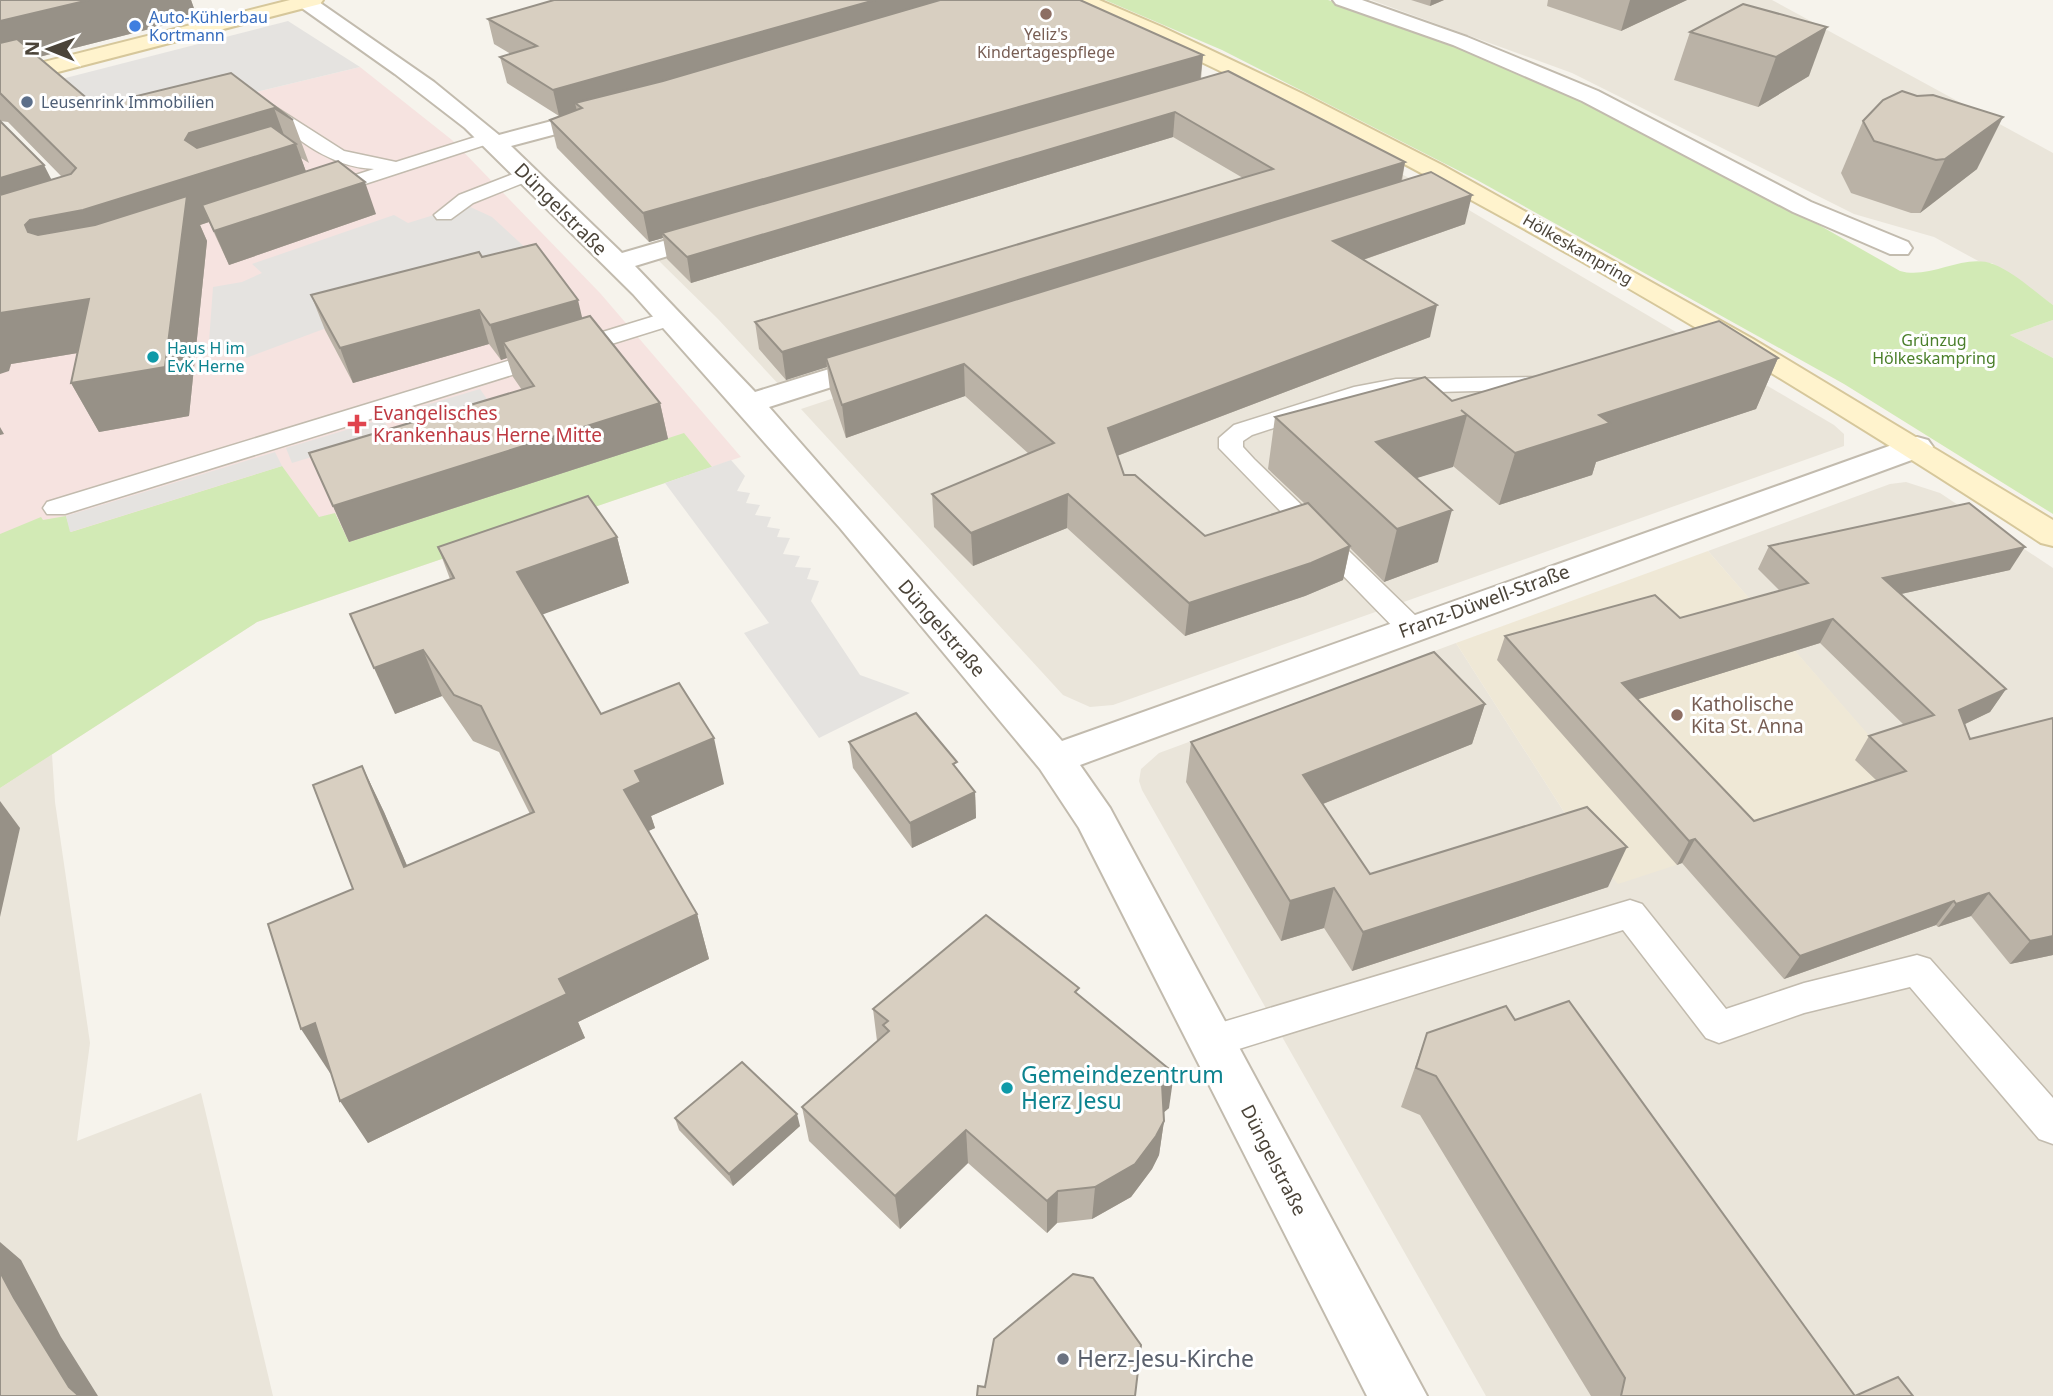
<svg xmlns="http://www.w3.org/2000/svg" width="2053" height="1396" viewBox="0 0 2053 1396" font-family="'Noto Sans',sans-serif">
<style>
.residential{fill:#eae5da}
.education{fill:#efe8d6}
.medical{fill:#f6e3e0}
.green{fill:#d2eab5}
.parking{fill:#e5e3e0}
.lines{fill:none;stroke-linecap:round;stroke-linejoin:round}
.lane-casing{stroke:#c2bbae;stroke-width:3}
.street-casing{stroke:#c2bbae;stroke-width:4}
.secondary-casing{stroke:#d6c79b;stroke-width:4}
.lane{fill:#fff;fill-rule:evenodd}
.street{fill:#fff;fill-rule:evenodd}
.secondary{fill:#fff3cd;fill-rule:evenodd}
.wall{fill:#bab2a6;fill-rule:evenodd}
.shaded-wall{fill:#979187}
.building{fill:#d8cfc1;stroke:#979187;stroke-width:2;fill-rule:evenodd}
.education-dot{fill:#8d6e63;stroke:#fff;stroke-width:2.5}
.shop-dot{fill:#3f7fe0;stroke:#fff;stroke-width:2.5}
.service-dot{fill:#5c6f8a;stroke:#fff;stroke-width:2.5}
.culture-dot{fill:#0f9aa8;stroke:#fff;stroke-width:2.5}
.health-dot{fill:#e0444e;stroke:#fff;stroke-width:2.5}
.worship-dot{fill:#6b7280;stroke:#fff;stroke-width:2.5}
.labels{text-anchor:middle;stroke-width:6;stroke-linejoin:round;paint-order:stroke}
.far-shop-label{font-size:16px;fill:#366cbe;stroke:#fff;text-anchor:start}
.far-education-label{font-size:16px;fill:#785e54;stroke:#fff}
.far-service-label{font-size:16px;fill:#4e5e75;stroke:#fff;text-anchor:start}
.far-street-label{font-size:16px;fill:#4b4439;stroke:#fff}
.far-park-label{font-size:16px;fill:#4a7f2a;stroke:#fff}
.far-culture-label{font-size:16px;fill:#0d838f;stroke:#fff;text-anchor:start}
.street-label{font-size:19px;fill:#4b4439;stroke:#fff}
.health-label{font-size:19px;fill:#be3a42;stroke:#fff;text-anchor:start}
.education-label{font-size:19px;fill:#785e54;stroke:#fff;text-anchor:start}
.near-culture-label{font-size:23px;fill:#0d838f;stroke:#fff;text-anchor:start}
.near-worship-label{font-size:23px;fill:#5b616d;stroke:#fff;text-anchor:start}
</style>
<rect width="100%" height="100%" fill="#f6f3ec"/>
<g class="residential">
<polygon points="1371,0 1772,0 2053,153 2053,305 1992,263 1982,263 1934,237 1854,214 1572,73"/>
<polygon points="1232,90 1253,94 1409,178 782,388 718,319 657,259"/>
<polygon points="1434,199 1462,206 1834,425 1844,434 1844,446 1113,705 1090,707 1063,695 801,409"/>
<polygon points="2053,320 2053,358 2010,335"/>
<polygon points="1906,482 1940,493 2053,568 2053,1396 1486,1396 1142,790 1139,781 1141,769 1159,753 1456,643 1584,843 1913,787 1708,551 1890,484"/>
<polygon points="52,754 55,802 90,1043 77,1141 201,1093 273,1396 0,1396 0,788"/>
</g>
<polygon class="education" points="1708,551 1914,787 1618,884 1584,843 1456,643"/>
<polygon class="medical" points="360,67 452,140 600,293 741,457 257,622 0,788 0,263 95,131"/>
<g class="green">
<path d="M1105 0H1328L1376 16 1461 48 1596 105 1713 165 1900 271C1930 280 1963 253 1993 264 2014 272 2035 292 2053 305V320L2010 335 2053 358V514L1844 384 1477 180 1222 50Z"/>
<polygon points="684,433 712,467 257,622 0,788 0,534 41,517 43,520 66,516 71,532 282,466 319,517 335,513 349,542"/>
</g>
<g class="parking">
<polygon points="288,21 360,67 95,131 42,84"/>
<polygon points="466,205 492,217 530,252 246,358 246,341 208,355 213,287 242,282 262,273 252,264 394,215 408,223"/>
<polygon points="480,389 489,402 408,427 399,413"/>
<polygon points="383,419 391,433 292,463 286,448"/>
<polygon points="275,452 282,466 70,532 66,516"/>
<polygon points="731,460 745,476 737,491 750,493 746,503 760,505 755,515 771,517 767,527 780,529 777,537 790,538 783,554 800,556 795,567 811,568 807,579 819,581 811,601 860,675 910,693 819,738 744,633 769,623 665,483"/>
</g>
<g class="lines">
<g class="lane-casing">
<g id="lane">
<path d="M272 105 344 151 396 162 488 133 497 138 494 142 322 198 312 192 315 188 374 169C330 167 299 140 266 114L263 110 266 106Z"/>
<polygon points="526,169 533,171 535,175 533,179 473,203 451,219 437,219 434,215 459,195"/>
<polygon points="671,311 679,313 682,318 679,323 65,514 47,514 43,508 47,502"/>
<polygon points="1547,377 1555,379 1559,384 1555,389 1396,393 1366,398 1252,435 1243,441 1243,447 1254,459 1420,620 1424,627 1420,634 1410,636 1400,634 1219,448 1219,438 1234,425 1354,387 1396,379"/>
<polygon points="1630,900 1642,904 1726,1009 1804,983 1917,955 1930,959 2053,1098 2053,1144 2039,1139 1910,987 1804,1013 1719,1043 1706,1038 1623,930 1213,1057 1200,1052 1195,1041 1200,1030 1213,1025"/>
</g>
</g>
<g class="street-casing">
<g id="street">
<polygon points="298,0 316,0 434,82 499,135 601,108 609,110 612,115 609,120 511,146 622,253 715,226 724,229 728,234 724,239 635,266 755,392 868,357 878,354 888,357 893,363 888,369 769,407 1062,741 1906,440 1917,437 1928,440 1933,447 1928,454 1080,765 1110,808 1427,1396 1367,1396 1079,828 1040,769 840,528 633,294 465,128 395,74 299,6"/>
<polygon points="1333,0 1362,0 1467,37 1598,91 1811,202 1908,242 1912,248 1908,254 1890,254 1793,212 1582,101 1453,45 1336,4"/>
</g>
</g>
<g class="secondary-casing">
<g id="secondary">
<polygon points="290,0 323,0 320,4 0,87 0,73"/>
<path d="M1073 0H1099L1162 27 1303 94 1442 165 1753 339 2053 520V546L2041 543C1733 342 1413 154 1076 4Z"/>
</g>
</g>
<use href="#lane" class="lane"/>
<use href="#street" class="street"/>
<use href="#secondary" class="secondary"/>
</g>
<g class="wall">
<polygon points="0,0 191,0 197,17 39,57 96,106 231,73 293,120 309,163 301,158 306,172 376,214 229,265 209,222 200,225 207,241 189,416 99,432 71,383 78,353 11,364 9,371 52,180 62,177 8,122 0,121"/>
<polygon points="1411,0 1444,0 1430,6"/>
<polygon points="1548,0 1687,0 1621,31 1547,6"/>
<polygon points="1743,4 1809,76 1758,107 1674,80 1690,32"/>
<polygon points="488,19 1203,55 1201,79 1405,162 1402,181 1465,224 1363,260 1430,337 1117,456 1124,475 1205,536 1305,504 1268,469 1275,417 1452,401 1778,358 1756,409 1596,462 1592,475 1499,505 1453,466 1416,478 1438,562 1384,582 1350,548 1343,580 1305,596 1185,636 1067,528 973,566 934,527 932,494 1029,454 965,396 846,438 830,390 827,367 786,380 759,349 755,322 1243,178 1173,137 691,283 667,259 663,238 649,242 557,148 550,120 559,116 507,83 500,57 511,54 494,44"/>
<polygon points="1863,121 1977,169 1920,213 1911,213 1851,193 1841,173"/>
<polygon points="482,257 582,318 660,403 668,439 349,542 309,453 522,390 513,377 507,358 501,360 489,344 353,383 325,330 311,295"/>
<polygon points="617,537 629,583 542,614 601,714 724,784 651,816 655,828 648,831 697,914 709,959 578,1022 585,1038 368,1143 331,1072 330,1073 353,889 362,766 384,812 407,866 530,814 499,752 473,741 442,696 395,714 450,579 438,547"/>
<path d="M1769 546 2010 570 1901 594 2006 689 1990 712 1965 724 1970 739 2053 718V955L2010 964 1971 916 1938 927 1936 925 1784 979 1682 863 1677 865 1497 660 1505 636 1680 618 1780 591 1758 569ZM1820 643 1904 725 1869 736 1855 760 1876 780 1754 821 1638 699Z"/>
<polygon points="1485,704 1472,744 1323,804 1370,874 1608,887 1352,971 1324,928 1281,941 1186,782 1191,742"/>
<polygon points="849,742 957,769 975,792 976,818 912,848 853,768"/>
<polygon points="1079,996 1169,1108 1163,1113 1164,1121 1159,1155 1152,1169 1131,1197 1092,1219 1057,1223 1047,1233 968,1163 900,1229 809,1141 802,1107 877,1041 873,1009"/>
<polygon points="1515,1020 1855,1396 1913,1396 1591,1396 1420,1115 1401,1107 1427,1033"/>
<polygon points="675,1118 800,1126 733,1186 679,1130"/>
</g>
<g class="shaded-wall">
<polygon points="89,0 191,0 197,17 19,62 0,71 0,21"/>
<polygon points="875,0 964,0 582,108 575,103 577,111 559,116 553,90"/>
<polygon points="1431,0 1444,0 1430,6"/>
<polygon points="1630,0 1687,0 1621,31"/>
<polygon points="1827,27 1809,76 1758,107 1776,57"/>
<polygon points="1203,55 1200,81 662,233 663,238 649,242 643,213"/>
<polygon points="274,108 288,146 296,144 312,188 202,205 209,222 200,225 207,241 189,416 99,432 71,383 105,256 0,230 0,178 44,165 67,210 185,140 189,133"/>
<polygon points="1175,112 1173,137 691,283 687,257"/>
<polygon points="2003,117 1977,169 1920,213 1945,159"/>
<polygon points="1405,162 1400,187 826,358 827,367 786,380 782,352"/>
<polygon points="365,182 376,214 229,265 214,231"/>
<polygon points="1472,195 1465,224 1328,272 1333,241"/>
<polygon points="89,299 114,347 11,364 9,371 0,374 0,313"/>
<polygon points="578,300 586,334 503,342 507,358 501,360 490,325"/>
<polygon points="1437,305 1430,337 1106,460 1108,428"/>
<polygon points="479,310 489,344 353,383 340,348"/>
<polygon points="1778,358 1756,409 1596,462 1592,475 1499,505 1515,453 1599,415"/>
<polygon points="964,364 965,396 846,438 842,405"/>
<polygon points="660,403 668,439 349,542 333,506"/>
<polygon points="1467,415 1453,467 1365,494 1376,442"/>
<polygon points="0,427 4,434 0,435"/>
<polygon points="1068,494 1067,528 973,566 971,533"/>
<polygon points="1452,510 1438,562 1384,582 1397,529"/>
<polygon points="617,537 629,583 533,618 517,572"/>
<polygon points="1350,546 1343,580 1305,596 1185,636 1189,603"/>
<polygon points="2025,547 2010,570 1869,601 1883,578"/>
<polygon points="1833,619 1820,643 1613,707 1622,683"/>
<polygon points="423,650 442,696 395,714 374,668"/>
<polygon points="2006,689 1990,712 1944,734 1959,710"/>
<polygon points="1485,704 1472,744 1295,815 1303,775"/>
<polygon points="714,738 724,784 651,816 655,828 638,836 624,790 635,771"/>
<polygon points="362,766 384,812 427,912 404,867"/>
<polygon points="975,792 976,818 912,848 910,823"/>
<polygon points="0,801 20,828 0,917"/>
<polygon points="1695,839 1682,863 1677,865 1689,841"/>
<polygon points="1627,847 1608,887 1352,971 1363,932"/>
<polygon points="1334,888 1324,928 1281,941 1290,901"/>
<polygon points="1989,893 1971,916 1938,927 1956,904"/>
<polygon points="1954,901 1936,925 1784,979 1800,956"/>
<polygon points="697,914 709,959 578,1022 585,1038 368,1143 340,1101 559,979"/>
<polygon points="2053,936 2053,955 2010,964 2030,941"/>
<polygon points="315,1023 343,1066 330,1073 301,1029"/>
<polygon points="1174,1073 1169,1108 1157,1118 1162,1084"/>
<polygon points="797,1114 800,1126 733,1186 729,1174"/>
<polygon points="1164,1121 1159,1155 1152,1169 1131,1197 1092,1219 1095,1187"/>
<polygon points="966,1130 968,1163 900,1229 895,1196"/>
<polygon points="1058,1191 1057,1223 1047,1233 1047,1201"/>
<polygon points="0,1242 21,1260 61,1337 98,1396 79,1396 69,1387 14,1298 0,1272"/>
</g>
<g class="building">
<polygon points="0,0 89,0 0,21"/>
<polygon points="554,0 875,0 553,90 500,57 537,46 488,19"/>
<polygon points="940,0 1080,0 1203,55 643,213 550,120 582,108 575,103 663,81"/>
<polygon points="1743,4 1827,27 1776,57 1690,32"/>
<polygon points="17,39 96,106 231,73 293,120 274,108 189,133 185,140 197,148 271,126 296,144 83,210 30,220 25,225 28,232 38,235 95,225 187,196 165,367 71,383 89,299 0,313 0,195 71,174 76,168 0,93 0,43"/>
<polygon points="1228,71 1405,162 782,352 755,322 1273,169 1175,112 687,257 662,233"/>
<polygon points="1902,91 1917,96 1933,95 2003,117 1945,159 1936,160 1874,141 1863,121 1883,100"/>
<polygon points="0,121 44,165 0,178"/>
<polygon points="338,161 365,182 214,231 202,205"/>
<polygon points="1431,172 1472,195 1333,241 1437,305 1108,428 1124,475 1135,475 1205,536 1308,503 1350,546 1311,563 1189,603 1068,494 971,533 932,494 1054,443 964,364 842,405 826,358"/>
<polygon points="536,244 578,300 490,325 479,310 340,348 311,295 479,252 482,257"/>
<polygon points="590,316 660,403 333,506 309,453 534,386 503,342"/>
<polygon points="1719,321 1778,358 1599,415 1610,423 1515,453 1461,410 1467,415 1376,442 1452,510 1397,529 1275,417 1425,377 1452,401"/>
<polygon points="588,496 617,537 517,572 601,714 679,683 714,738 635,771 641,782 624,790 697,914 559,979 567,994 340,1101 315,1023 301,1029 268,924 353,889 313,785 362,766 404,867 534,812 481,706 454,695 423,650 374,668 350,614 454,578 438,547"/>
<path d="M1969 503 2025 547 1883 578 2006 689 1959 710 1970 739 2053 718V936L2030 941 1989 893 1956 904 1954 901 1800 956 1695 839 1689 841 1505 636 1655 595 1680 618 1808 583 1769 546ZM1833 619 1934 715 1869 736 1906 771 1754 821 1622 683Z"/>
<polygon points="1434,652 1485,704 1303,775 1370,874 1587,807 1627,847 1363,932 1334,888 1290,901 1191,742"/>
<polygon points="916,713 957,762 953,764 975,792 910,823 849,742"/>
<polygon points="986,915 1079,988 1075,992 1174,1073 1162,1084 1164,1121 1156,1136 1135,1164 1095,1187 1058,1191 1047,1201 966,1130 895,1196 802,1107 889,1031 883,1025 888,1021 873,1009"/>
<polygon points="1569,1001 1855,1396 1898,1377 1913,1396 1621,1396 1625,1378 1436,1076 1416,1068 1427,1033 1506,1006 1515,1020"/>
<polygon points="742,1062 797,1114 729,1174 675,1118"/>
<polygon points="0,1272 14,1298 69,1387 79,1396 0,1396"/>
<polygon points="1073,1274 1093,1278 1141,1345 1135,1396 977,1396 978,1386 985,1387 994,1339"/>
</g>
<g class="education-dot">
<circle cx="1046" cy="14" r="7"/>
<circle cx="1677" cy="715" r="7"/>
</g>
<circle class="shop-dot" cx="135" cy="26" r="7"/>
<circle class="service-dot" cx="27" cy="102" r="7"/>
<g class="culture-dot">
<circle cx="153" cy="357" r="7"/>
<circle cx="1007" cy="1088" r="7"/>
</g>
<path class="health-dot" d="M353.5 413.5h7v7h7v7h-7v7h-7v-7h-7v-7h7z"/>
<circle class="worship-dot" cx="1063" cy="1359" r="7"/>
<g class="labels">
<g class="far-shop-label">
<text x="149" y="23">Auto-Kühlerbau<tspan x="149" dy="18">Kortmann</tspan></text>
</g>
<g class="far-education-label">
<text x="1046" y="40">Yeliz's<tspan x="1046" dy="18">Kindertagespflege</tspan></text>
</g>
<g class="far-service-label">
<text x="41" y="108">Leusenrink Immobilien</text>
</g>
<g class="far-street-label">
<text transform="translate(1578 249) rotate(30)" y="6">Hölkeskampring</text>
</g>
<g class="far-park-label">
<text x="1934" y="346">Grünzug<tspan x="1934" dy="18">Hölkeskampring</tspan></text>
</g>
<g class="far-culture-label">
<text x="167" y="354">Haus H im<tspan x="167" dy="18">EvK Herne</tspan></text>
</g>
<g class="street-label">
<text transform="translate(561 209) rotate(45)" y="7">Düngelstraße</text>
<text transform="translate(1484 601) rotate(-20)" y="7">Franz-Düwell-Straße</text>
<text transform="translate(942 628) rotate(49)" y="7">Düngelstraße</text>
<text transform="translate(1274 1160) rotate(63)" y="7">Düngelstraße</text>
</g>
<g class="health-label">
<text x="373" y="420">Evangelisches<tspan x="373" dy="22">Krankenhaus Herne Mitte</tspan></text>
</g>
<g class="education-label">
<text x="1691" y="711">Katholische<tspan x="1691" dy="22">Kita St. Anna</tspan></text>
</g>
<g class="near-culture-label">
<text x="1021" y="1083">Gemeindezentrum<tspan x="1021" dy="26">Herz Jesu</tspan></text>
</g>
<g class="near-worship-label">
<text x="1077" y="1367">Herz-Jesu-Kirche</text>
</g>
</g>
<g transform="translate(49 49) rotate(271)" stroke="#ffffff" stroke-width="5" paint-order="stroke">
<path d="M0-5L12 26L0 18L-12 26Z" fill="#4b4439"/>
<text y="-10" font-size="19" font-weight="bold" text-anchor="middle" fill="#4b4439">N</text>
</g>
</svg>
